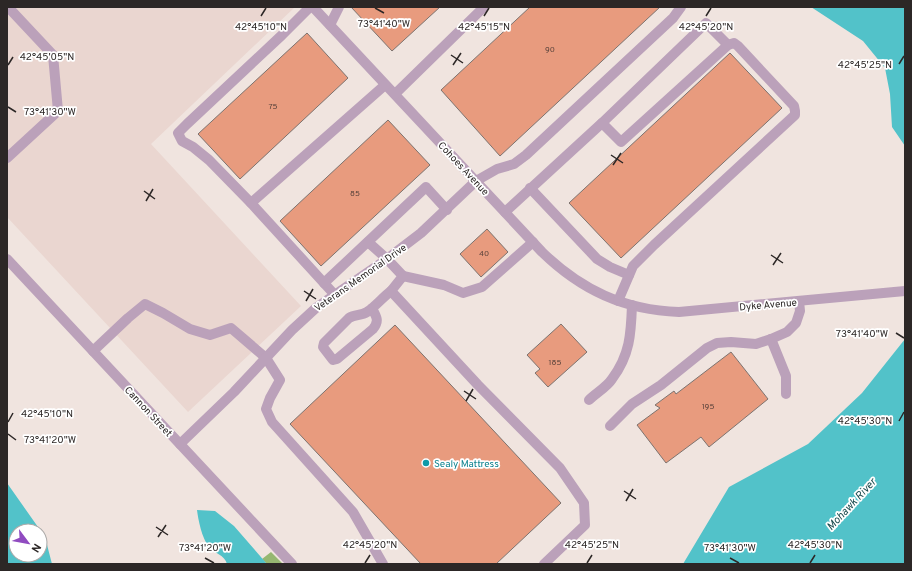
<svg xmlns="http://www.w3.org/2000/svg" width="912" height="571" viewBox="0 0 912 571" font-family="Overpass,sans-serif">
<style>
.built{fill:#ead6d0}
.forest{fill:#96b771}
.water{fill:#52c2c9;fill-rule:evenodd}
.building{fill:#e89b7e;stroke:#7d736f}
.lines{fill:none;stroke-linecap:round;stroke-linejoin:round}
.minor{stroke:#bba1ba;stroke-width:10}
.ticks{fill:none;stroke:#2c2726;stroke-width:1.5}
.culture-dot{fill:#0f9aa8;stroke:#fff;stroke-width:1.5}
.labels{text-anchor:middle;stroke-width:3.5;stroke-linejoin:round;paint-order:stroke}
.number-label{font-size:8px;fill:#5b443c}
.street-label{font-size:10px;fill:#2c2726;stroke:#fff}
.culture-label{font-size:10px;fill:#0d838f;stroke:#fff;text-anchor:start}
.water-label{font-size:11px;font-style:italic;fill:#16484b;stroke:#fff}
.ticks-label{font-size:10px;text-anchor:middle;fill:#2c2726;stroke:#fff;stroke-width:3.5;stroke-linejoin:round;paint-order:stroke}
</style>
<rect width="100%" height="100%" fill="#f0e4df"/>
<polygon class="built" points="7,7 295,7 151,144 301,306 188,412 7,217"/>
<polygon class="forest" points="271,552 283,564 267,564 262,559"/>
<g class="water">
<polygon points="811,7 905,7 905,146 892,127 890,94 885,68 863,41"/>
<polygon points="905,339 905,564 683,564 729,487 808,444 862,393"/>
<path d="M7 483 45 537 52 564H7ZM16 531H40V555H16Z"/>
<path d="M197 510 215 511 234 526 267 564H227C225 555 214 553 209 547 202 539 198 519 197 510Z"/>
</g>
<g class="building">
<polygon points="351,7 440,7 392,51"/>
<polygon points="530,7 660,7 500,156 441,90"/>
<polygon points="307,33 348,78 240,179 198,134"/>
<polygon points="730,53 782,108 621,258 569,203"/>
<polygon points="388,120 430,165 321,266 280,221"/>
<polygon points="487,229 508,252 481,277 460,254"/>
<polygon points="561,324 587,352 548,387 535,373 540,369 527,355"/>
<polygon points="395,325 561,503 496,564 421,564 290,424"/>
<polygon points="731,352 768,399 709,447 701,437 666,463 637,425 660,408 655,405 674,391 676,394"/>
</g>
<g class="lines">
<g class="minor">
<polyline points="310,7 282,35 187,124 178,133 182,141 193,147 209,160 251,203 334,294"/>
<path d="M313 7 542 252C581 290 624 310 679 312L905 291"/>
<polyline points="330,25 339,7"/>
<polyline points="395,94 484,7"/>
<polyline points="602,123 706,23 728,45"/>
<polyline points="7,158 58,111 53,55 8,7"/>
<polyline points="530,188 597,259 610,267 629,275"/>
<polyline points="251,203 385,85"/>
<polyline points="505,212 602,123 621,142 728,45 734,43 738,46 794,106 795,111 795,115 654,245 633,266 618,301"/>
<polyline points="368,242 387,259 403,276 391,291 478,385 560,468 584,503 585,525 544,564"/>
<polyline points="7,259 292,564"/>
<polyline points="403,276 444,285 463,293 482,287 533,242"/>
<polyline points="324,283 426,187 447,210"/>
<path d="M372 308C376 317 380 320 373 329L337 359 333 360 323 347 324 343 349 318C355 314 361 316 367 312 376 306 383 297 391 291"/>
<polyline points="771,339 786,376 786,394"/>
<polyline points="93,351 128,318 145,304 163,313 190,329 210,335 231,328 266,358 280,380 270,398 266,409 272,422 353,512 383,564"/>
<path d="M589 400C596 393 607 387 612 379 630 355 631 334 632 305"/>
<polyline points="610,426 632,404 661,385 707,348 717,343 731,342 756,344 771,339 787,332 796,323 800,311 799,301"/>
<polyline points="180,444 234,392 292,330 317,307 387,259 421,233 476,181 497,169 514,164 526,155 673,18 681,7"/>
</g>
</g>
<path class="ticks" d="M375 8 384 13M261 16 266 8M484 16 489 8M706 16 711 8M451 55 463 63M899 64 904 56M8 65 13 57M453 65 461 53M8 107 16 112M611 155 623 163M613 165 621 153M144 191 155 199M146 201 153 189M771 255 783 263M773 265 781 253M304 291 316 299M306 301 313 289M896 333 904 338M464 391 476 399M466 401 473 389M899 421 904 412M8 422 13 413M8 434 16 440M624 491 636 499M626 501 633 489M156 527 168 535M158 537 166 525M205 558 214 563M730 558 739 563M365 563 370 555M587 563 592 555M810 563 815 555"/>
<circle class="culture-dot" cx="426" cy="463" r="4"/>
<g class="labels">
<g class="number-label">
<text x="550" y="52">90</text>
<text x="273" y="109">75</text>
<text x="355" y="196">85</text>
<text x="484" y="256">40</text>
<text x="555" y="365">185</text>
<text x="708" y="409">195</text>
</g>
<g class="street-label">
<text transform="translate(464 168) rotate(47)" y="4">Cohoes Avenue</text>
<text transform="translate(360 277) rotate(-35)" y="4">Veterans Memorial Drive</text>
<text transform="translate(768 304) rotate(-5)" y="4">Dyke Avenue</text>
<text transform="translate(149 411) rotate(47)" y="4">Cannon Street</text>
</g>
<g class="culture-label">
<text x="434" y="467">Sealy Mattress</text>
</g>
<g class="water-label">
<text transform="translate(851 504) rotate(-47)" y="4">Mohawk River</text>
</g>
</g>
<g class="ticks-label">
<text x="384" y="27">73°41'40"W</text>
<text x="261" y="30">42°45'10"N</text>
<text x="484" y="30">42°45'15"N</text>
<text x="706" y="30">42°45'20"N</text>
<text x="47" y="60">42°45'05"N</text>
<text x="865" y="68">42°45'25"N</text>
<text x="50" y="115">73°41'30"W</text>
<text x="862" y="337">73°41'40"W</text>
<text x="47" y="417">42°45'10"N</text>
<text x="865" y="424">42°45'30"N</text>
<text x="50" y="443">73°41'20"W</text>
<text x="370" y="548">42°45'20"N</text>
<text x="592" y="548">42°45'25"N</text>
<text x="815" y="548">42°45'30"N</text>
<text x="205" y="551">73°41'20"W</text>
<text x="730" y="551">73°41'30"W</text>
</g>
<rect width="912" height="571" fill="none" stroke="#2c2726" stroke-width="16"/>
<g transform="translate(28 543) rotate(122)"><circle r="19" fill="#ffffff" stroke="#aba9a8"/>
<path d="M0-3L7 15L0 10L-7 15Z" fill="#904bc0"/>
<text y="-6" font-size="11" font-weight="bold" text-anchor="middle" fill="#2c2726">N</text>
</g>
</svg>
